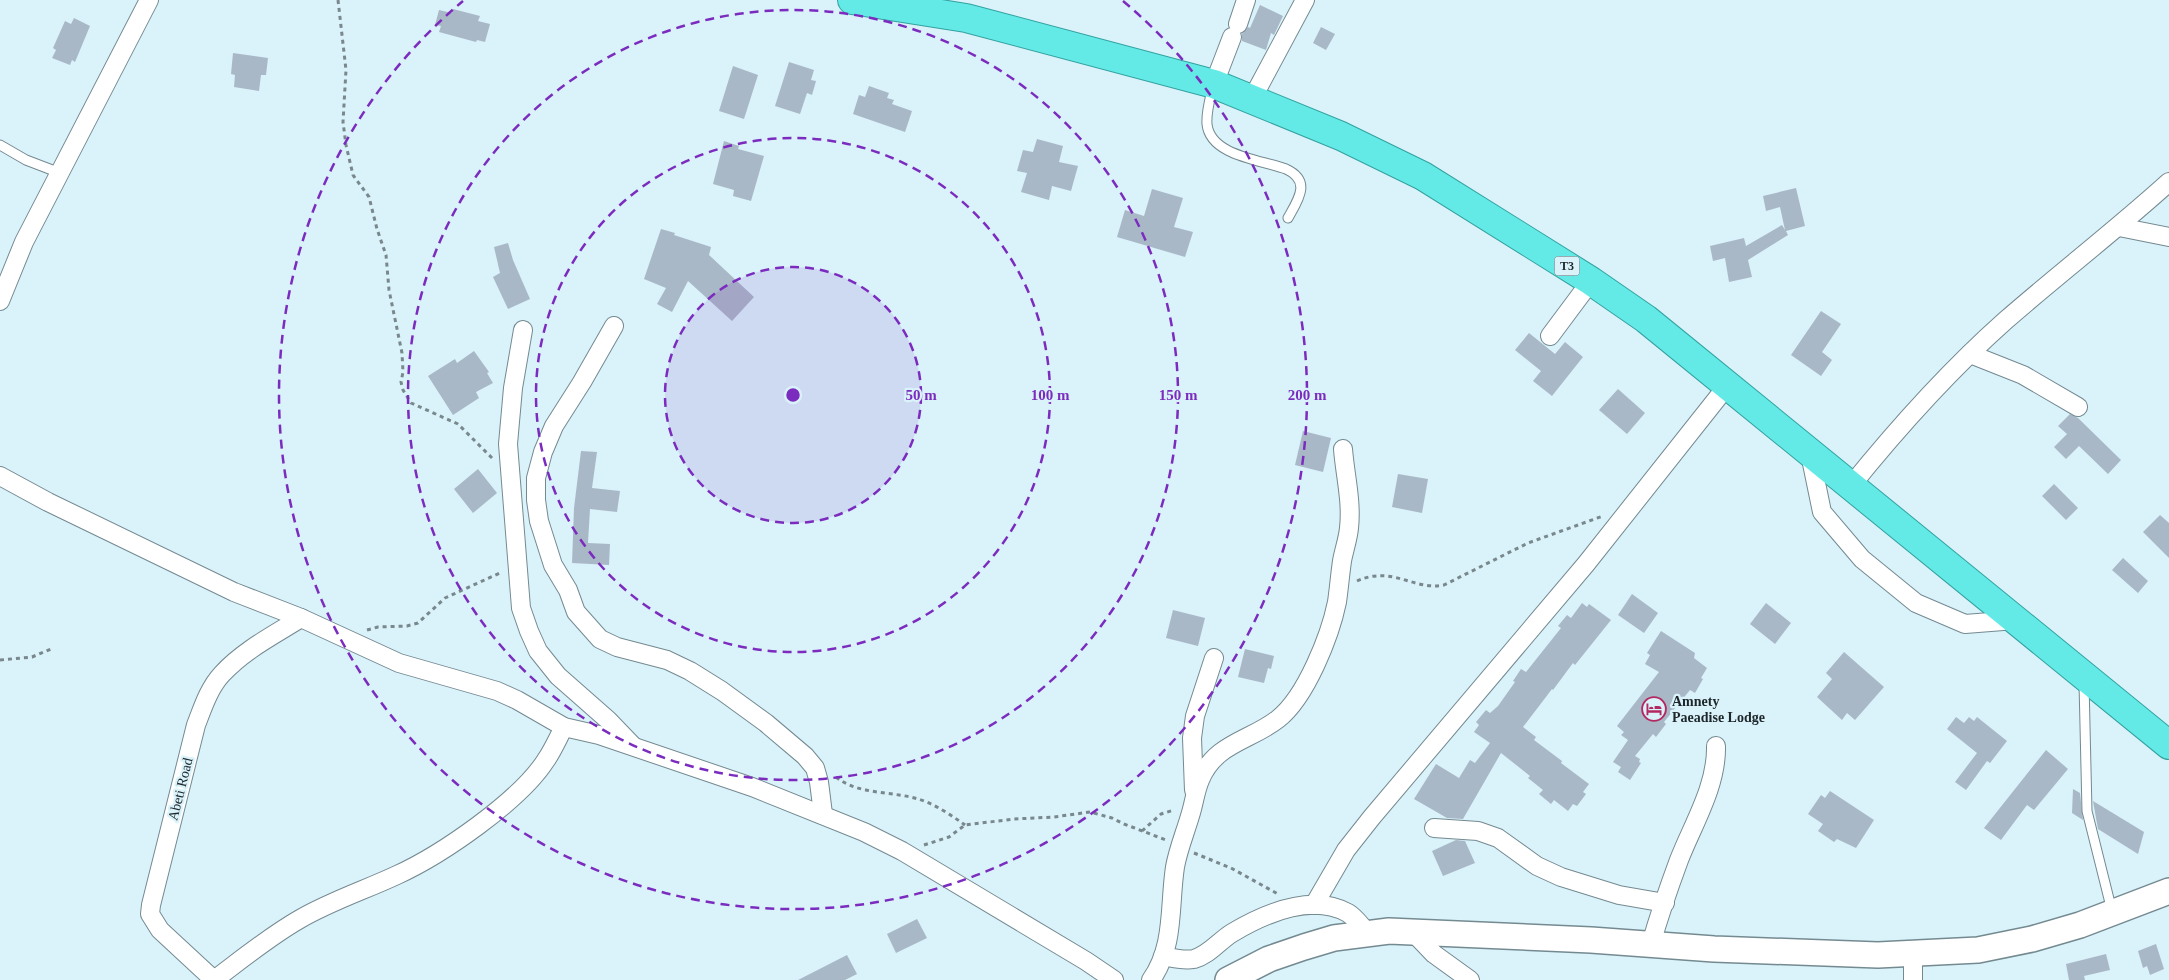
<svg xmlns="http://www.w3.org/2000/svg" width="2169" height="980" viewBox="0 0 2169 980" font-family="'Times New Roman',serif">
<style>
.building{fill:#a9b8c7}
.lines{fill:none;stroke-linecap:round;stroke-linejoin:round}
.service-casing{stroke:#748a91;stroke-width:11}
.minor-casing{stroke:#748a91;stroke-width:20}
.secondary-casing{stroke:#748a91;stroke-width:28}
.trunk-casing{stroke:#32a2a0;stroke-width:30}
.path{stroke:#78888d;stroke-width:3;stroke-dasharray:4 4;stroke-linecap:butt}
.service{stroke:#fff;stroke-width:9}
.minor{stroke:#fff;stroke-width:18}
.secondary{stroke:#fff;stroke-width:25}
.trunk{stroke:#64eae6;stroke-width:28}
.ring{fill:none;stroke:#7b2cbf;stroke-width:2.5;stroke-dasharray:9 6}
.labels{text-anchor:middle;stroke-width:4.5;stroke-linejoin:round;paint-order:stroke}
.shield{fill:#daf2fa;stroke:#566368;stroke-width:1}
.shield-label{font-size:12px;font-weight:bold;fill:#1d2629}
.poi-label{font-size:14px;font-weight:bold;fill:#1d2629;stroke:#daf2fa;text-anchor:start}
.street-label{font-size:14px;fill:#1d2629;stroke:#daf2fa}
.centre{fill:#7b2cbf;stroke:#daf2fa;stroke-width:2.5}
.ring-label{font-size:15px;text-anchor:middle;font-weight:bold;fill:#7b2cbf;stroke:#daf2fa;stroke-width:4.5;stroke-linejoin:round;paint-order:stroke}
</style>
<rect width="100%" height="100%" fill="#daf2fa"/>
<g class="building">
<polygon points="1260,5 1283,16 1274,35 1271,33 1266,50 1242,41 1242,34 1248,27 1250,28"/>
<polygon points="453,9 480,16 478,21 490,24 485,42 477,40 476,42 439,32 441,26 435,25 439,10 452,13"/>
<polygon points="74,18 90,26 75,62 72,60 70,65 52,58 56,50 53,48 65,21 71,24"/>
<polygon points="1321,27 1335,34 1326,50 1313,43"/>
<polygon points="233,53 268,58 266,75 261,75 259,91 234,87 235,75 231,74"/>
<polygon points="789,62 814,70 811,80 816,81 812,95 807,93 800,114 775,106"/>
<polygon points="733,66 758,75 744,119 719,111"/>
<polygon points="869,86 889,93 887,98 894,100 892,104 912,111 905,132 853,114 859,95 865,97"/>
<polygon points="1037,139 1063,146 1059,162 1078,166 1071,191 1052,186 1049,200 1021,192 1027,173 1017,171 1023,150 1033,152"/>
<polygon points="724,141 739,146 738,149 764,156 751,201 733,196 734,190 713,184"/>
<polygon points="1796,188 1805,226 1786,231 1788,235 1748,260 1752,277 1729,282 1725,258 1713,261 1710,246 1744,238 1746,246 1782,225 1785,230 1780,207 1766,211 1763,196"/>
<polygon points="1152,189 1183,198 1174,227 1193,232 1185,257 1117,237 1125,210 1144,216"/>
<polygon points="661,229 675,233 674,235 711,247 709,255 754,297 732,321 688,281 672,312 657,304 666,288 644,279"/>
<polygon points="508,243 513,260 530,299 508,309 493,277 500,273 494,247"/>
<polygon points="1821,311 1841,324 1822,352 1832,360 1821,376 1791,355"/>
<polygon points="1529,333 1555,354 1565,342 1583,357 1552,396 1533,381 1541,371 1515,350"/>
<polygon points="474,351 489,372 487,373 493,383 476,392 479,398 453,415 428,376 455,359 457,363"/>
<polygon points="1618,389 1645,413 1627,434 1599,410"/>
<polygon points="2070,414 2078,418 2121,460 2108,474 2079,446 2066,459 2054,447 2067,434 2058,426"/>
<polygon points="1303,431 1331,438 1323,472 1295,465"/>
<polygon points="581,451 597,452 592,488 620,491 617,512 590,509 588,543 610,544 609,565 572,563 574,508"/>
<polygon points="478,469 497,493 473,513 454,489"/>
<polygon points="1398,474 1428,479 1422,513 1392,507"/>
<polygon points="2054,484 2078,508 2066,520 2042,496"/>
<polygon points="2160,515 2169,523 2169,558 2143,532"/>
<polygon points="2123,558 2148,581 2138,593 2112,570"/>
<polygon points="1632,594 1658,613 1644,633 1618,615"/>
<polygon points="1582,603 1587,607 1589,604 1611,620 1575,665 1573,663 1553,690 1552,689 1523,727 1536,737 1534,740 1562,761 1561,763 1589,784 1583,792 1586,794 1577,806 1573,804 1568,811 1554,800 1551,804 1539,794 1543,790 1528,778 1530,776 1501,753 1463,819 1447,818 1414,799 1436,764 1459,778 1470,760 1475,763 1490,743 1474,732 1479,725 1476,722 1486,710 1490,713 1498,706 1515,682 1513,681 1521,669 1526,672 1561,628 1558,626 1567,615 1571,618"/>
<polygon points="1766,603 1791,623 1775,644 1750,624"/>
<polygon points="1173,610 1205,618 1198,646 1166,638"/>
<polygon points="1661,631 1695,653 1694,658 1707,668 1701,678 1703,679 1695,693 1690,690 1664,722 1666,724 1656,737 1653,734 1635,756 1640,759 1639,762 1641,763 1630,780 1618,772 1621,767 1613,762 1628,740 1621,735 1624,732 1617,726 1659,672 1645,664 1650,655 1647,653"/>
<polygon points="1245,649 1274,656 1271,669 1268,668 1264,683 1238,677"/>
<polygon points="1844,652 1884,687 1855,720 1847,713 1842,720 1817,697 1832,679 1826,673"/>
<polygon points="1956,717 1964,723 1969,717 1974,721 1977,717 2007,741 1990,763 1987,761 1966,790 1955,782 1977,753 1947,729"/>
<polygon points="2046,750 2068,769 2034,810 2027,805 2001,840 1984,828"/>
<polygon points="2073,789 2080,793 2083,820 2072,813"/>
<polygon points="1830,791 1874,820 1856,848 1837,839 1834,842 1818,831 1823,824 1808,814 1821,795 1825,798"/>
<polygon points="2093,801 2144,832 2138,854 2098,829"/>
<polygon points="1456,840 1465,841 1475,863 1443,876 1432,851"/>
<polygon points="917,919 927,938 896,953 887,934"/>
<polygon points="2156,944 2164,969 2150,975 2147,966 2143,968 2138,951"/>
<polygon points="2106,954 2110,970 2084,976 2085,980 2069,980 2066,964"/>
<polygon points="847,955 857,974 845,980 798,980"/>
</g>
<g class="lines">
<g class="service-casing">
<g id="service">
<path d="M1213 86C1210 99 1206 112 1207 124 1210 156 1262 160 1286 169 1312 181 1298 200 1288 218"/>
<polyline points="0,145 26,160 60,173"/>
<polyline points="2084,683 2087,811 2112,911"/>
</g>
</g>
<g class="minor-casing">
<g id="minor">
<polyline points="1238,24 1246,0"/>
<polyline points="1214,84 1232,37"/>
<polyline points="1252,99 1305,0"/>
<polyline points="2119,227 2169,237"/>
<polyline points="0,301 24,242 149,0"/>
<polyline points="614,326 582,382 554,426 543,452 536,478 536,500 539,521 553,565 568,590 576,612 600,639 617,647 667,660 690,671 722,691 766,723 805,756 815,768 819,782 823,814"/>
<polyline points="523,330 513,388 508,444 521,608 529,631 538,651 558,676 608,720 633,746"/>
<polyline points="1550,336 1591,281"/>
<polyline points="1970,354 2023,375 2078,407"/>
<polyline points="1810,454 1822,512 1862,559 1916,603 1965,624 2016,620"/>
<polyline points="0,476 48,502 234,592 301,618 399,663 497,691 517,700 564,727 599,735 752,787 864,832 902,851 1086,961 1114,980"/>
<path d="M1850 487C1896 430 1952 368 2006 320 2060 273 2116 230 2169 182"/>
<polyline points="1194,790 1192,738 1195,716 1214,658"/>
<polyline points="1434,828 1478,831 1498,838 1537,866 1561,877 1619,895 1665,903"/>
<polyline points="1314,905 1346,850 1372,817 1586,564 1727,386"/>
<polyline points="1412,931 1434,954 1470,980"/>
<path d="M1651 944C1659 916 1669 887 1679 860 1693 824 1717 786 1716 746"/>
<polyline points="1913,953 1913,980"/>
<path d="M1163 956C1173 958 1183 961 1194 959 1209 955 1219 941 1232 933 1264 914 1311 893 1348 913 1356 918 1361 926 1367 932"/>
<path d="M214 980 160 930 150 914 151 905 196 725C203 707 209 688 222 674 244 650 274 635 301 618"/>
<path d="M214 980C242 959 270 936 300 919 331 901 365 890 397 875 441 855 520 801 546 760 553 750 558 738 564 727"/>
<path d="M1151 980C1175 946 1169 906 1175 867 1178 850 1185 833 1190 816 1194 804 1195 792 1200 780 1215 743 1250 741 1278 719 1306 697 1330 636 1337 602 1339 588 1340 575 1342 561 1344 550 1348 539 1349 528 1352 501 1345 475 1343 449"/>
</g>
</g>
<g class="secondary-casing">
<polyline id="secondary" points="1228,980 1269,959 1304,947 1334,938 1389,931 1591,940 1714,949 1878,955 1978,950 2032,939 2080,925 2169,891"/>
</g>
<g class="trunk-casing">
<polyline id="trunk" points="852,0 966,18 1214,84 1341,136 1423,176 1591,281 1646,319 2169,745"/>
</g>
<g class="path">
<polyline points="338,0 346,70 343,122 346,145 353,175 369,197 377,229 386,255 389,290 402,353 403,372 401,382 403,390 411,403 458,424 493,459"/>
<path d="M1357 581C1393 565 1413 591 1444 585L1528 543 1603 516"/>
<polyline points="367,630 378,627 407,626 418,623 445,598 502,572"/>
<polyline points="0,660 32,657 51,649"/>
<path d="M836 777C858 795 892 791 918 799 935 804 951 815 965 825"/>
<polyline points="1142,831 1161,814 1174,810"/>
<polyline points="924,845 949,837 965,825 1014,819 1054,817 1090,812 1112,818 1124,824 1166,840"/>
<polyline points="1194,853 1231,868 1278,894"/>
</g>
<use href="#service" class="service"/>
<use href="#minor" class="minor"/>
<use href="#secondary" class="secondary"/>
<use href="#trunk" class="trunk"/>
</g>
<circle cx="793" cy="395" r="128" fill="#7b2cbf" fill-opacity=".12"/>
<g class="ring">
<circle cx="793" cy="395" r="128"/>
<circle cx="793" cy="395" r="257"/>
<circle cx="793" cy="395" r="385"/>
<path d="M1123 1A514 514 0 1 1 463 1"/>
</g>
<defs>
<g id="hotel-ring" transform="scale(1.25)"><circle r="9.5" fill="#daf2fa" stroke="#b42861" stroke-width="1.5"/><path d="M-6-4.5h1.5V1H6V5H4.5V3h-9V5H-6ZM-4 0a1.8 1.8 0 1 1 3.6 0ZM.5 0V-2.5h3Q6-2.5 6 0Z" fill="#b42861"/></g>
</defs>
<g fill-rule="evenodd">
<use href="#hotel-ring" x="1654" y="709"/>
</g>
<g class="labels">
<rect class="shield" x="1554.5" y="256.5" width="25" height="19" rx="4"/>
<g class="shield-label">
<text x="1567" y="270">T3</text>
</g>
<g class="poi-label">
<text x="1672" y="706">Amnety<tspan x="1672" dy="16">Paeadise Lodge</tspan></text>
</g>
<g class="street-label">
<text transform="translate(180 789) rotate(-76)" y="5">Abeti Road</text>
</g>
</g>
<circle cx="793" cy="395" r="8" class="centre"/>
<g class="ring-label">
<text x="921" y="400">50 m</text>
<text x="1050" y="400">100 m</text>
<text x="1178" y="400">150 m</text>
<text x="1307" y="400">200 m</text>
</g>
</svg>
